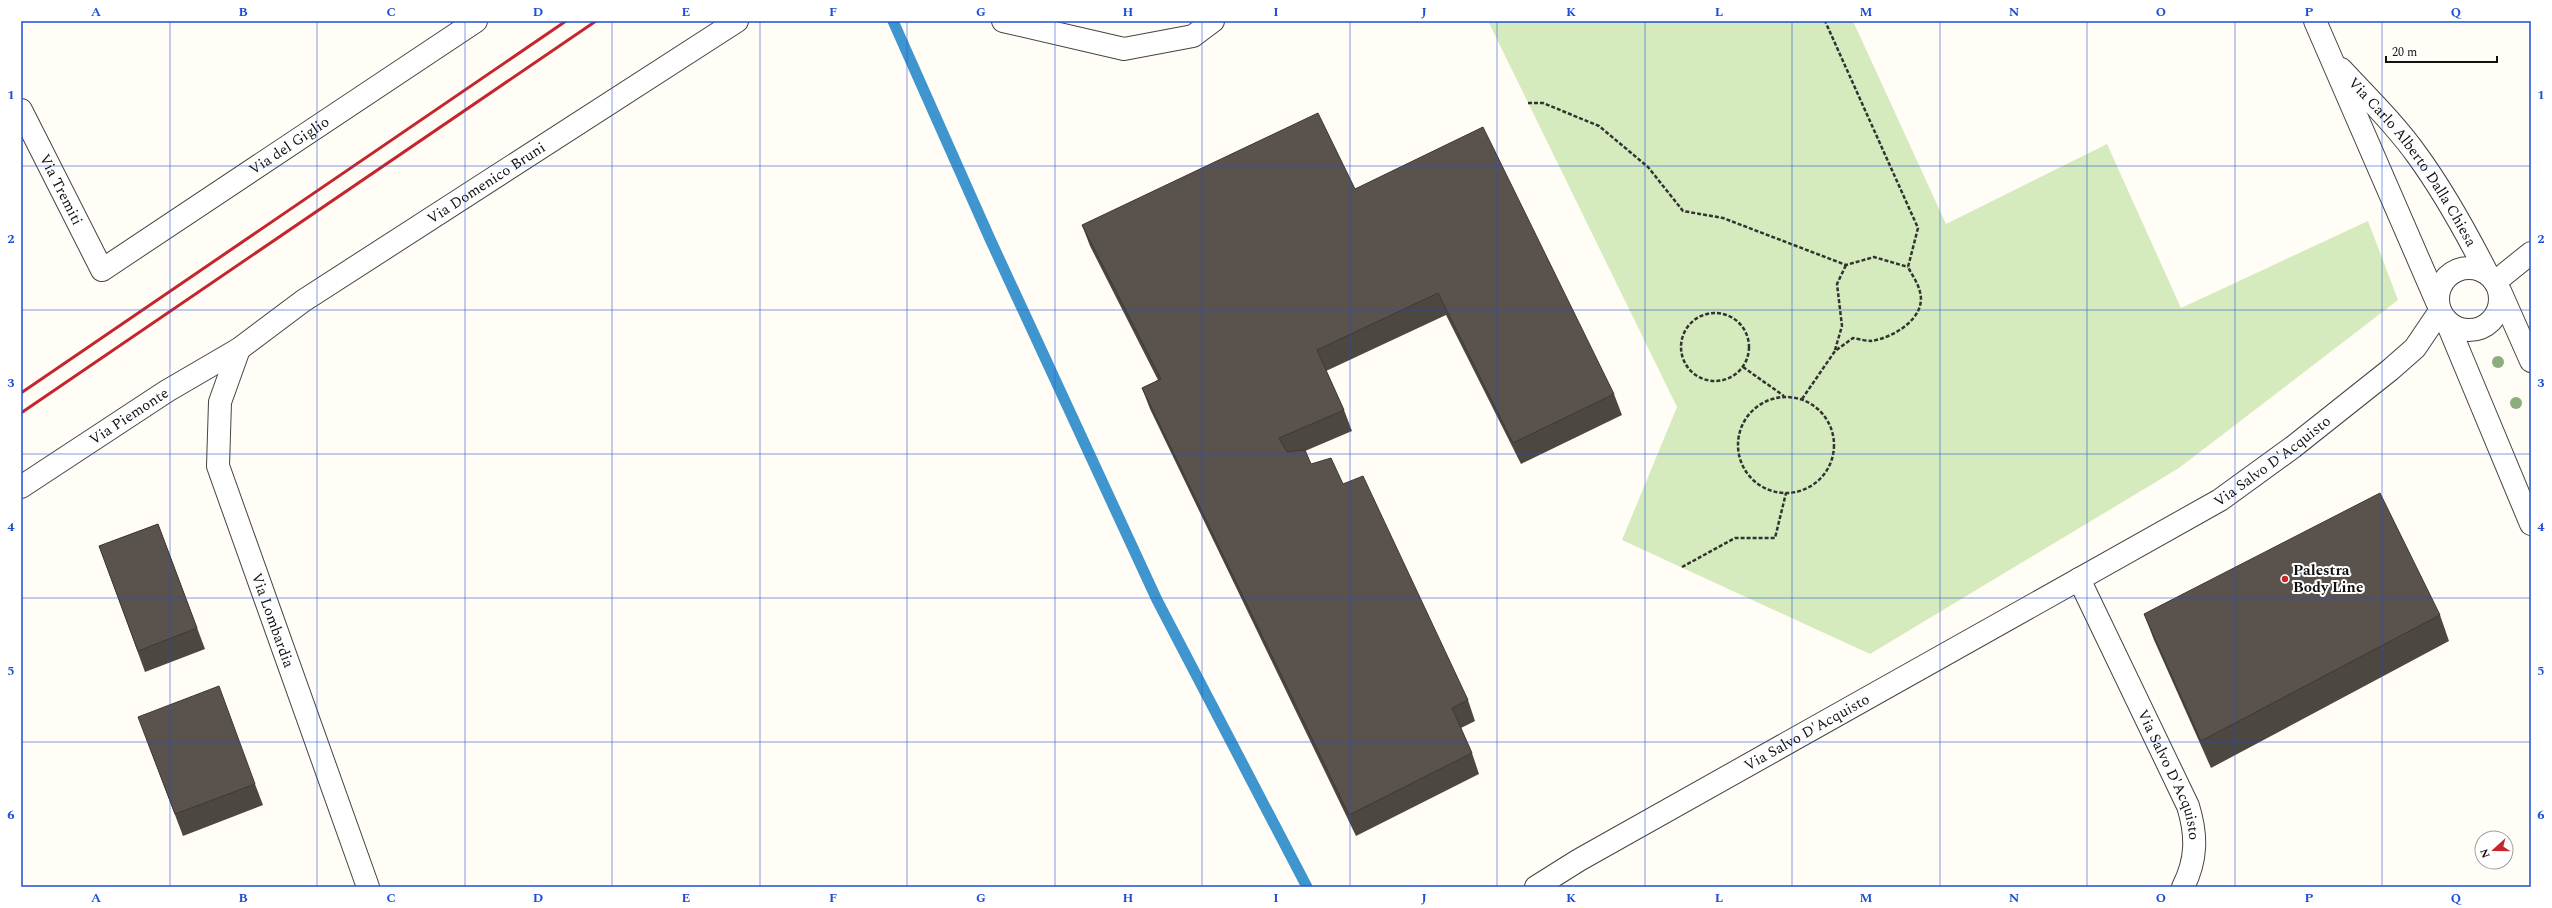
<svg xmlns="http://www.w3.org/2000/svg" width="2552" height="908" viewBox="0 0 2552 908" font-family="Spectral,serif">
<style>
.green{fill:#d5ebbd}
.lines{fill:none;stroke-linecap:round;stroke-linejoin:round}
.stream{stroke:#3f96cf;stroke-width:11}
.minor-casing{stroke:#444;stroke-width:24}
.path{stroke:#333;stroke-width:2.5;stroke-dasharray:4 2;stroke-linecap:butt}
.minor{stroke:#fff;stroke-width:22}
.rail{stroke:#c4262e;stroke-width:3}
.tree{fill:#8dad7f}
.wall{fill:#4d4742}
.building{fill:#5a524d;stroke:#3f3936}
.grid{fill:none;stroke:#1d4ed8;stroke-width:1;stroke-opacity:0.55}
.poi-dot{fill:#c4262e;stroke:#fff;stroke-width:1.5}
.labels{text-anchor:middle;stroke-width:4;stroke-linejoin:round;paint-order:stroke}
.street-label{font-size:15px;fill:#111;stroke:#fff}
.poi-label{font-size:15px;font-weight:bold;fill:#111;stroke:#fff;text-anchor:start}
.neatline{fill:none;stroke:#1d4ed8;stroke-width:1.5}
.grid-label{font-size:13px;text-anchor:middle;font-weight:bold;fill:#1d4ed8}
</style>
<rect width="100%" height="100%" fill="#fffdf5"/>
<polygon class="green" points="1488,21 1853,21 1946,224 2107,144 2181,308 2368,221 2398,300 2179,468 1870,654 1622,540 1677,407"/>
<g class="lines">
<polyline class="stream" points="893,21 990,239 1157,600 1307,887"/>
<g class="minor-casing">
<g id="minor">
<polyline points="1003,21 1124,49 1193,36 1213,21"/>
<polyline points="2315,21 2437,302"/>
<path id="s1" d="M2341 69C2367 97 2395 124 2417 155 2444 192 2466 232 2487 273"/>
<path id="s2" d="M21 110 102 270 476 21"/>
<circle cx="2469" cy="299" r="31"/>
<polyline points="2495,282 2531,253"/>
<polyline points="2500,291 2531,361"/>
<polyline points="2446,320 2531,524"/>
<path id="s3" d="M239 349 220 402 218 466 368 887"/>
<path id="s4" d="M21 487 167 391 239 349 303 301 737 21"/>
<path id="s5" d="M2079 579 2188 806C2197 835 2197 860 2183 887"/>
<path id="s6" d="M1536 887 1579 860 2220 500 2293 447 2390 370 2415 348 2440 311"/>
</g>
</g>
<g class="path">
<polyline points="1528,103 1543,103 1599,126 1648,167 1683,211 1723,218 1846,265 1874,257 1908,267"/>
<circle cx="1715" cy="347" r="34"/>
<polyline points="1835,350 1842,326 1837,284 1846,265"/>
<polyline points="1743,367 1784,396"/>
<circle cx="1786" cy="445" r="48"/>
<path d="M1802 399 1835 351 1853 338C1859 339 1866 341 1871 341 1893 338 1927 318 1920 292 1918 283 1912 275 1908 267L1918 228 1825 21"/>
<polyline points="1682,567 1735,538 1775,538 1786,493"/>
</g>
<use href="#minor" class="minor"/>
<g class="rail">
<polyline points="21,393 566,21"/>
<polyline points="21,413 596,21"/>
</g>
</g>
<g class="tree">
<circle cx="2498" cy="362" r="6"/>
<circle cx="2516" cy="403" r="6"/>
</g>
<g class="wall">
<polygon points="1355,189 1614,394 1622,415 1521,464 1446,315 1326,371 1344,410 1352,431 1305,451 1311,464 1343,484 1468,700 1475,721 1461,728 1472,753 1479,774 1356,836 1150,409 1142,388 1158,380 1090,246 1082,225"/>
<polygon points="158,524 205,649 145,672 99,546"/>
<polygon points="2144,614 2440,615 2449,641 2211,768 2154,640"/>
<polygon points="146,738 255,784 263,805 183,836"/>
</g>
<g class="building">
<polygon points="1318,113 1355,189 1483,127 1614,394 1513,443 1438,293 1317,350 1344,410 1279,438 1287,452 1305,450 1311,464 1331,458 1343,484 1363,476 1468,700 1452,708 1472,753 1349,815 1142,388 1161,379 1082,225"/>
<polygon points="2380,493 2440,615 2201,741 2144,614"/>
<polygon points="158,524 197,628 138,651 99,546"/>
<polygon points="219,686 255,784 175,814 138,717"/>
</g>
<path class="grid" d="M170 21V887M317 21V887M465 21V887M612 21V887M760 21V887M907 21V887M1055 21V887M1202 21V887M1350 21V887M1497 21V887M1645 21V887M1792 21V887M1940 21V887M2087 21V887M2235 21V887M2382 21V887M21 166H2531M21 310H2531M21 454H2531M21 598H2531M21 742H2531"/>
<circle class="poi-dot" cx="2285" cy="579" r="4"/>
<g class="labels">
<g class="street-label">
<text dy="5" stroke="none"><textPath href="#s2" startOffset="404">Via del Giglio</textPath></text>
<text dy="5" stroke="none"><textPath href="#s1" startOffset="118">Via Carlo Alberto Dalla Chiesa</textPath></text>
<text dy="5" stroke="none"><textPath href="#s4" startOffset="556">Via Domenico Bruni</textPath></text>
<text dy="5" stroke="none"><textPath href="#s2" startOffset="89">Via Tremiti</textPath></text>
<text dy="5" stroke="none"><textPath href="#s4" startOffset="129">Via Piemonte</textPath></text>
<text dy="5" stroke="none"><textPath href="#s6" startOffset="851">Via Salvo D'Acquisto</textPath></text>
<text dy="5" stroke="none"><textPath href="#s3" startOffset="284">Via Lombardia</textPath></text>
<text dy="5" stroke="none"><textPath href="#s6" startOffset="312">Via Salvo D'Acquisto</textPath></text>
<text dy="5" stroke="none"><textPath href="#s5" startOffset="216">Via Salvo D'Acquisto</textPath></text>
</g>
<g class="poi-label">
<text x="2293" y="575">Palestra<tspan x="2293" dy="17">Body Line</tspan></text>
</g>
</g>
<rect width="2552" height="908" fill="none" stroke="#ffffff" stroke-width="44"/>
<g transform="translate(2494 850) rotate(249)"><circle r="19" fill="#ffffff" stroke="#a0a0a0"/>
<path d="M0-3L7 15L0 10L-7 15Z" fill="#c4262e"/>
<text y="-6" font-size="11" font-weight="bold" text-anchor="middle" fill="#111111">N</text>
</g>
<path d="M2386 56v6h111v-6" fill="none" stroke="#111111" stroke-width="2"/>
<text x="2392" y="56" font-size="12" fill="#111111" stroke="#ffffff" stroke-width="3" paint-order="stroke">20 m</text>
<rect x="22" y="22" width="2508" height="864" class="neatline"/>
<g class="grid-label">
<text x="96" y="16">A</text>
<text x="243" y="16">B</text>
<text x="391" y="16">C</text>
<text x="538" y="16">D</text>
<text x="686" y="16">E</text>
<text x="833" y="16">F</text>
<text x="981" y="16">G</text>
<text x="1128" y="16">H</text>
<text x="1276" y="16">I</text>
<text x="1424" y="16">J</text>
<text x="1571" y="16">K</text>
<text x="1719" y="16">L</text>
<text x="1866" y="16">M</text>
<text x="2014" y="16">N</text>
<text x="2161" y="16">O</text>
<text x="2309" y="16">P</text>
<text x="2456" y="16">Q</text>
<text x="11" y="99">1</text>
<text x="2541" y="99">1</text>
<text x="11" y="243">2</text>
<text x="2541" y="243">2</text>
<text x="11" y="387">3</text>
<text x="2541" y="387">3</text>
<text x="11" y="531">4</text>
<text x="2541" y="531">4</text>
<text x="11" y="675">5</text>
<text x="2541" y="675">5</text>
<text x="11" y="819">6</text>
<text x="2541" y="819">6</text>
<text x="96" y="902">A</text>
<text x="243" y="902">B</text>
<text x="391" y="902">C</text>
<text x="538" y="902">D</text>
<text x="686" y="902">E</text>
<text x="833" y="902">F</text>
<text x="981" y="902">G</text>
<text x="1128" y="902">H</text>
<text x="1276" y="902">I</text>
<text x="1424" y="902">J</text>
<text x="1571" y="902">K</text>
<text x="1719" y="902">L</text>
<text x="1866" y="902">M</text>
<text x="2014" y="902">N</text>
<text x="2161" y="902">O</text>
<text x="2309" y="902">P</text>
<text x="2456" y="902">Q</text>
</g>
</svg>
